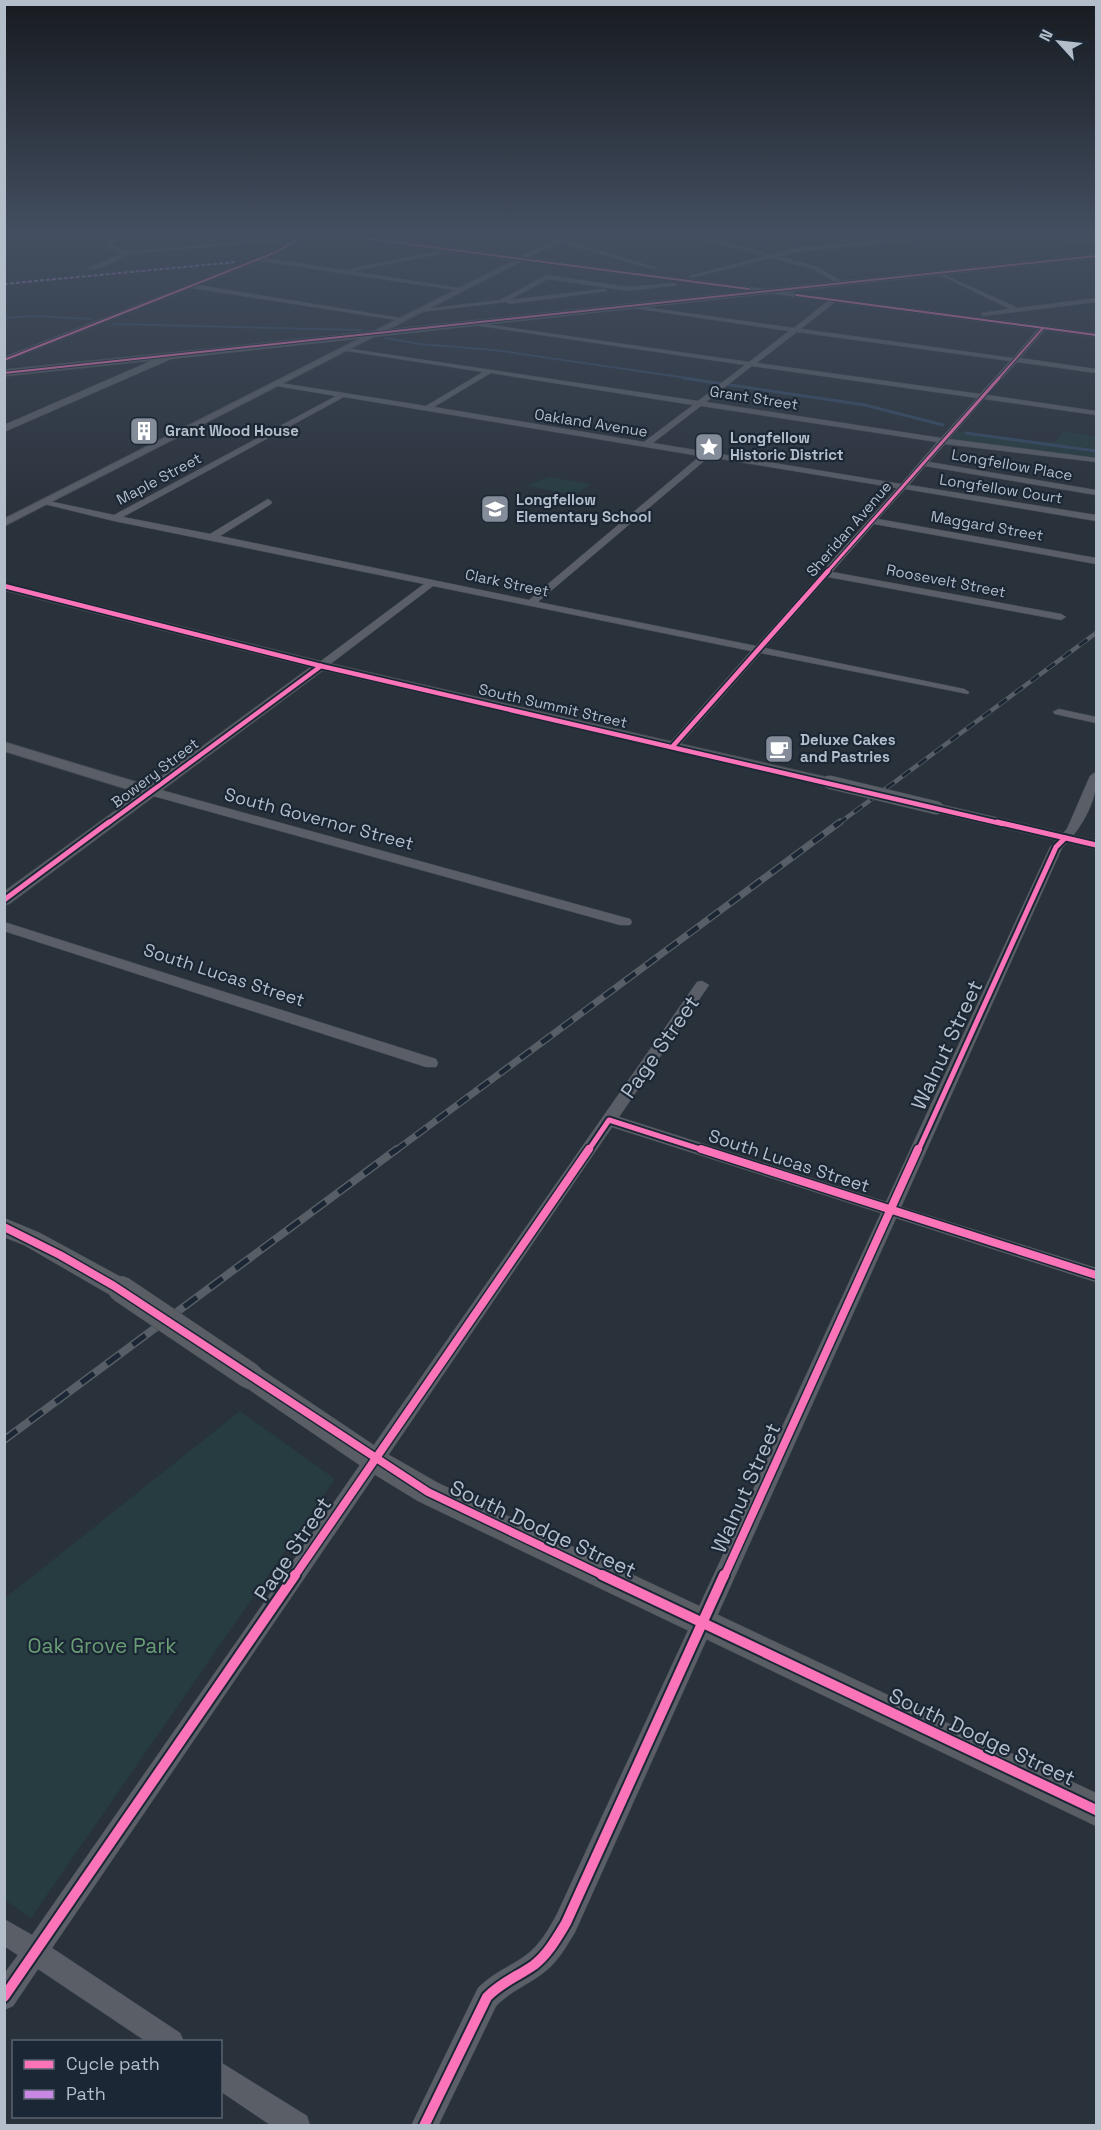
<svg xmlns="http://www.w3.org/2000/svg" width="1101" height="2130" viewBox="0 0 1101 2130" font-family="'Space Grotesk',sans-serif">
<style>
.green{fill:#263c40}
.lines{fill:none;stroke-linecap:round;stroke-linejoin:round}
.stream-far1{stroke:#354a64;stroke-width:2}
.stream{stroke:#354a64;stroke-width:3}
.minor-casing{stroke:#484d54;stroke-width:1}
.tertiary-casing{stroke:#484d54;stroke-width:2}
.secondary-casing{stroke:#484d54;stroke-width:1}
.minor{fill:#5a5f67;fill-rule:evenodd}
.tertiary{fill:#5a5f67;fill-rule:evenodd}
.secondary{fill:#595e65;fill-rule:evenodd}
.rail-far2-casing{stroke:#585e65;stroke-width:4.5}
.rail-far1-casing{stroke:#585e65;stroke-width:7}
.rail-casing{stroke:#585e65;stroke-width:8}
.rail-far2{stroke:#1c2735;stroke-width:3;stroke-dasharray:10;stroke-linecap:butt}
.rail-far1{stroke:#1c2735;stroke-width:4.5;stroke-dasharray:13;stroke-linecap:butt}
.rail{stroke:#1c2735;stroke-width:5;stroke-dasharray:16;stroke-linecap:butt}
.tertiary-bridge-casing{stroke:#484d54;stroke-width:14;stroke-linecap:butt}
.secondary-bridge-casing{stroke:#484d54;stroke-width:27;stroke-linecap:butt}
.tertiary-bridge{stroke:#5a5f67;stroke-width:13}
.secondary-bridge{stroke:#595e65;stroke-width:26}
.quiet{stroke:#c787e3;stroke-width:2;stroke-dasharray:4 2;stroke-linecap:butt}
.cycleway-far5-casing{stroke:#1c2735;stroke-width:4}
.cycleway-far4-casing{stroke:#1c2735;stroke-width:5}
.cycleway-far3-casing{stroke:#1c2735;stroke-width:8}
.cycleway-far2-casing{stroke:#1c2735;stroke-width:9}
.cycleway-far1-casing{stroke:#1c2735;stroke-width:11}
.cycleway-casing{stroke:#1c2735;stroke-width:14}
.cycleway-far5{stroke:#fb73b8;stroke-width:2}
.cycleway-far4{stroke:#fb73b8;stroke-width:3}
.cycleway-far3{stroke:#fb73b8;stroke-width:4.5}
.cycleway-far2{stroke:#fb73b8;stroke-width:5}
.cycleway-far1{stroke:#fb73b8;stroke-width:8}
.cycleway{stroke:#fb73b8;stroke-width:10}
.labels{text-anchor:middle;stroke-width:4.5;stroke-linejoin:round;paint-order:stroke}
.far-street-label{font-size:15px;fill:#b4bdca;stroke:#1c2735}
.far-poi-label{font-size:15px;font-weight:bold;fill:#b4bdca;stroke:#1c2735;text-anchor:start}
.street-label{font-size:18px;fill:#b4bdca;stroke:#1c2735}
.near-street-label{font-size:21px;fill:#b4bdca;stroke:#1c2735}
.near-park-label{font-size:21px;fill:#699d74;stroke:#1c2735}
</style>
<rect width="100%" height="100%" fill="#29313a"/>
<g class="green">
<polygon points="252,257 236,263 5,286 5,280"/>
<polygon points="957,431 1053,443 1064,431 1096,436 1096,458 949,440"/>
<polygon points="549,477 591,484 574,495 526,486"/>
<polygon points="240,1411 335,1479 31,1918 5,1900 5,1598"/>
</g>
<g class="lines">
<g class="stream-far1">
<polyline points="4,318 32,316 91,319"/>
<polyline points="113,324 361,330"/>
<polyline points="385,338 420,344 494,350 694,379"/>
</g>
<g class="stream">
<polyline points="683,378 865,405 943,425"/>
<polyline points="966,433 1096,451"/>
</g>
<g class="minor-casing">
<g id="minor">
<polygon points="16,230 28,230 4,236 4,232"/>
<path d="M148 230H160L119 239 110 244 122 250 140 251 300 236 307 232 299 230H318L1096 333V337L1045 330 1020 358 1096 369V373L1017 362 987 395 1096 411V415L984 399 949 439 1096 458V462L945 444 929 462 1096 490V495L925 466 909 485 1096 515V521L905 489 878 519 1096 558V564L874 524 832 572 1061 614 1066 617 1061 620 828 577 765 648 964 689 969 692 968 694 761 653 677 748 673 749 667 746 669 744 751 651 433 586 325 668H317V664L424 584 114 521 40 503 44 500 114 515 336 396 277 386 274 382 426 406 483 372 347 351 345 348 698 401 745 365 467 324 470 322 749 362 789 331 626 307 629 305 794 328 828 301 313 233 266 258 465 289 462 291 260 261 198 285 406 319 403 321 191 288 4 362V357L272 252 295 239 128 254 106 266 91 270 88 268 121 254 104 245V243L115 237ZM835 302 1038 329 1013 358 801 329ZM797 332 1010 361 980 394 757 363ZM752 366 977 398 941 438 706 402ZM491 373 693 405 644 442 434 407ZM344 397 700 456 529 600 220 536 271 504 272 502 268 499 210 534 123 517ZM701 406 937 442 901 484 653 443ZM709 457 897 488 756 646 538 602Z"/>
<polygon points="671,230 681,230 772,255 808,245 811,247 980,230 1009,230 1096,240 1096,244 996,232 797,252 779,256 817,267 845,283 843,286 813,269 772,258 690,278 690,276 765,256"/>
<polygon points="869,230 879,230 840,241 837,239"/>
<polygon points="557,239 561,239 657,268 652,269 557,241"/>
<polygon points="440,251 438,254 353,271 350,269"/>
<polygon points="938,272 1018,308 1096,298 1096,302 983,316 981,313 1010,309 938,274"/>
<polygon points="547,275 628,287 674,283 677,285 628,291 548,279 509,300 604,289 607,291 509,304 506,302 420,312 417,310 500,300"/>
<polygon points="1059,709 1096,717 1096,723 1055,714 1053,712"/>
<path d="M1096 772C1099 800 1081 829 1062 848L901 1207 1096 1268V1282L896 1218 575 1932C566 1947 557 1963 543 1973 526 1986 512 1990 496 2006L438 2126H411L478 1988C494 1972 508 1968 525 1956 540 1945 549 1929 557 1914L881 1213 612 1127 52 1948 180 2033 184 2042H147L38 1969 13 2006 4 2010V1974L18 1955 4 1946V1919L32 1935 697 982 702 981 709 985 619 1117 886 1202 1050 847 1067 829 1090 776Z"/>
<polygon points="150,787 630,919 632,922 630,925 620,925 146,794 144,791"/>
<polygon points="4,922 436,1059 438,1063 436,1067 426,1067 4,931"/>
<polygon points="220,2062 307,2116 310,2126 272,2126 220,2091"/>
</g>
</g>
<g class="tertiary-casing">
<g id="tertiary">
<polygon points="574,230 582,230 4,526 4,519"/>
<polygon points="169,353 172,354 172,358 4,376 4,370"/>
<polygon points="4,583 322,662 829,778 836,782 829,786 323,670 10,903 4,905 4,892 140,793 4,751 4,742 149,786 311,667 4,590"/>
<polygon points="937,804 1096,841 1096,849 932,811 930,808"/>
</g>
</g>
<g class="secondary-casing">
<g id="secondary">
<polygon points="1096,254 1096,258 171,359 4,432 4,425 169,353"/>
<polygon points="4,1218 40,1233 130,1282 133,1289 130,1296 121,1299 112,1296 24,1245 4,1237"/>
<polygon points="250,1365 259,1368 384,1452 438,1483 1096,1793 1096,1826 418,1501 364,1468 241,1384 237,1376 241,1368"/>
</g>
</g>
<use href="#minor" class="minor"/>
<use href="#tertiary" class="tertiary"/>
<use href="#secondary" class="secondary"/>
<g class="rail-far2-casing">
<polyline id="rail-far2" points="838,824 1096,633"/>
</g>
<g class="rail-far1-casing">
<polyline id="rail-far1" points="395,1151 840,822"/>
</g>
<g class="rail-casing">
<polyline id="rail" points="4,1440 397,1149"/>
</g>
<use href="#rail-far2" class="rail-far2"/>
<use href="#rail-far1" class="rail-far1"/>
<use href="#rail" class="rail"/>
<g class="tertiary-bridge-casing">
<polyline id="tertiary-bridge" points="829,782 937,808"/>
</g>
<g class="secondary-bridge-casing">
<polyline id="secondary-bridge" points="121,1289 250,1376"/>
</g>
<use href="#tertiary-bridge" class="tertiary-bridge"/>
<use href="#secondary-bridge" class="secondary-bridge"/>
<polyline class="quiet" points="4,284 237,262"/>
<g class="cycleway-far5-casing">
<g id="cycleway-far5">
<polyline points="302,230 749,289"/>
<polyline points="796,295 1096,335"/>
<polyline points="4,360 274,253 313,231"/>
<polyline points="4,373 1096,256"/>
<polyline points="998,379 1043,328"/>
</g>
</g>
<g class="cycleway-far4-casing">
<polyline id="cycleway-far4" points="827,572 999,378"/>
</g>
<g class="cycleway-far3-casing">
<g id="cycleway-far3">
<polyline points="4,586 321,666 1003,824"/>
<polyline points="673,746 828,571"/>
<polyline points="107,824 321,666"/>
</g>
</g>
<g class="cycleway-far2-casing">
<g id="cycleway-far2">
<polyline points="997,822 1096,845"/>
<polyline points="4,900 109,822"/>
<polyline points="588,1151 609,1120 706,1151"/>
<polyline points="918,1151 1056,847 1065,838"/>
</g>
</g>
<g class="cycleway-far1-casing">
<g id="cycleway-far1">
<polyline points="701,1149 1096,1275"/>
<polyline points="4,1227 60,1255 114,1286 428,1492 606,1577"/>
<polyline points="294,1577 589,1149"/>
<polyline points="724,1577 918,1149"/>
</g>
</g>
<g class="cycleway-casing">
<g id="cycleway">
<polyline points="602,1575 1096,1810"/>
<polyline points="4,1997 295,1575"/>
<path d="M424 2126 487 1997C503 1981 517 1977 534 1965 548 1954 557 1938 566 1923L724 1575"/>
</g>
</g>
<use href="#cycleway-far5" class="cycleway-far5"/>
<use href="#cycleway-far4" class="cycleway-far4"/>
<use href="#cycleway-far3" class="cycleway-far3"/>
<use href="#cycleway-far2" class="cycleway-far2"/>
<use href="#cycleway-far1" class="cycleway-far1"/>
<use href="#cycleway" class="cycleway"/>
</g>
<linearGradient id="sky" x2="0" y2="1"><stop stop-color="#171b20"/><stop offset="0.44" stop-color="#434e60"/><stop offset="1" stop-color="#434e60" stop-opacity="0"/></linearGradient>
<rect width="1101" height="528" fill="url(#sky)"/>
<defs>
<g id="building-square" transform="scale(1.5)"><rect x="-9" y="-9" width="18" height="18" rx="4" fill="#838c98" stroke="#1c2735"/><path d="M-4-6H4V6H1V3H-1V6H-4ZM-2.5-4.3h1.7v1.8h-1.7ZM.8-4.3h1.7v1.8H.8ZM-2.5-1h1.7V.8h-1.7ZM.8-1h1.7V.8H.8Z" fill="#fff"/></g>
<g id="sight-square" transform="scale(1.5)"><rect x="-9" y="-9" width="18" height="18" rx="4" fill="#838c98" stroke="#1c2735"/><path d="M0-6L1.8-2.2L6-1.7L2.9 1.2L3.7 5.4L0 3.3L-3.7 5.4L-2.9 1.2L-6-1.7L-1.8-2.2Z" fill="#fff"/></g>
<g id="school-square" transform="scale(1.5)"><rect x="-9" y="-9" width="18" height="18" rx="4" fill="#838c98" stroke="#1c2735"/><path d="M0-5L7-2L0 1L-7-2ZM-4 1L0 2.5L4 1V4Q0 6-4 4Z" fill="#fff"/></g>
<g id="cafe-square" transform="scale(1.5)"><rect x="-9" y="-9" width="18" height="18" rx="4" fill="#838c98" stroke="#1c2735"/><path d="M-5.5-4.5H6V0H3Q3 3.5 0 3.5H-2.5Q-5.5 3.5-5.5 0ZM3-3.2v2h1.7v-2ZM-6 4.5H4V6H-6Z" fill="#fff"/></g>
</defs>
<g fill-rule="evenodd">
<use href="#building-square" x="144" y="431"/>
<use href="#sight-square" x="709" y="447"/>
<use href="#school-square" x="495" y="509"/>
<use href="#cafe-square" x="779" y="749"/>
</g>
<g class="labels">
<g class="far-street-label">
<text transform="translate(754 398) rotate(9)" y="5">Grant Street</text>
<text transform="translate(591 423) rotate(9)" y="5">Oakland Avenue</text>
<text transform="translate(1012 465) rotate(10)" y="5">Longfellow Place</text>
<text transform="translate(159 479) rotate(-28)" y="5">Maple Street</text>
<text transform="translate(1001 489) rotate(9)" y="5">Longfellow Court</text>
<text transform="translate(987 526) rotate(10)" y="5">Maggard Street</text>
<text transform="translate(849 529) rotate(-49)" y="5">Sheridan Avenue</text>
<text transform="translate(946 581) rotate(11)" y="5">Roosevelt Street</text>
<text transform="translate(507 583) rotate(12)" y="5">Clark Street</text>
<text transform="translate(553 706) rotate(13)" y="5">South Summit Street</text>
<text transform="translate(155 773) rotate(-37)" y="5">Bowery Street</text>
</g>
<g class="far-poi-label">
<text x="165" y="436">Grant Wood House</text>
<text x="730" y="443">Longfellow<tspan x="730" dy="17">Historic District</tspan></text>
<text x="516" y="505">Longfellow<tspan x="516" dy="17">Elementary School</tspan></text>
<text x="800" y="745">Deluxe Cakes<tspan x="800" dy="17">and Pastries</tspan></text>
</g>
<g class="street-label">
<text transform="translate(319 819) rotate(15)" y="6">South Governor Street</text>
<text transform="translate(224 975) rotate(18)" y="6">South Lucas Street</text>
<text transform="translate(789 1161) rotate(18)" y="6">South Lucas Street</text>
</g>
<g class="near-street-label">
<text transform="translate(947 1045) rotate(-65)" y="7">Walnut Street</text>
<text transform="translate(660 1047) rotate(-55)" y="7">Page Street</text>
<text transform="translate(746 1488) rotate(-66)" y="7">Walnut Street</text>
<text transform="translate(543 1529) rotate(25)" y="7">South Dodge Street</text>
<text transform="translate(293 1549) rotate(-56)" y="7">Page Street</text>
<text transform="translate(982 1737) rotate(25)" y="7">South Dodge Street</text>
</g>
<g class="near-park-label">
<text x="102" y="1653">Oak Grove Park</text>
</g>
</g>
<rect width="1101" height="2130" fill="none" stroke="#b4bdca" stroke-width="12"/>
<rect x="12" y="2040" width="210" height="78" fill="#1c2735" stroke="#596371" stroke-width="1.5"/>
<rect x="24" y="2060" width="30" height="9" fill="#fb73b8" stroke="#596371" stroke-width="1.5"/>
<text x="66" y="2070" font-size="18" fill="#b4bdca">Cycle path</text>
<rect x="24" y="2090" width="30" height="9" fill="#c787e3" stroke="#596371" stroke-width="1.5"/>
<text x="66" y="2100" font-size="18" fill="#b4bdca">Path</text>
<g transform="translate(1059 42) rotate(297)" stroke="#1c2735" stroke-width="4.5" paint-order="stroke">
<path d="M0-4.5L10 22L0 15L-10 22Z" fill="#b4bdca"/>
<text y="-9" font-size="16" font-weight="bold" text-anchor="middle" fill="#b4bdca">N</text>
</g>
</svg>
